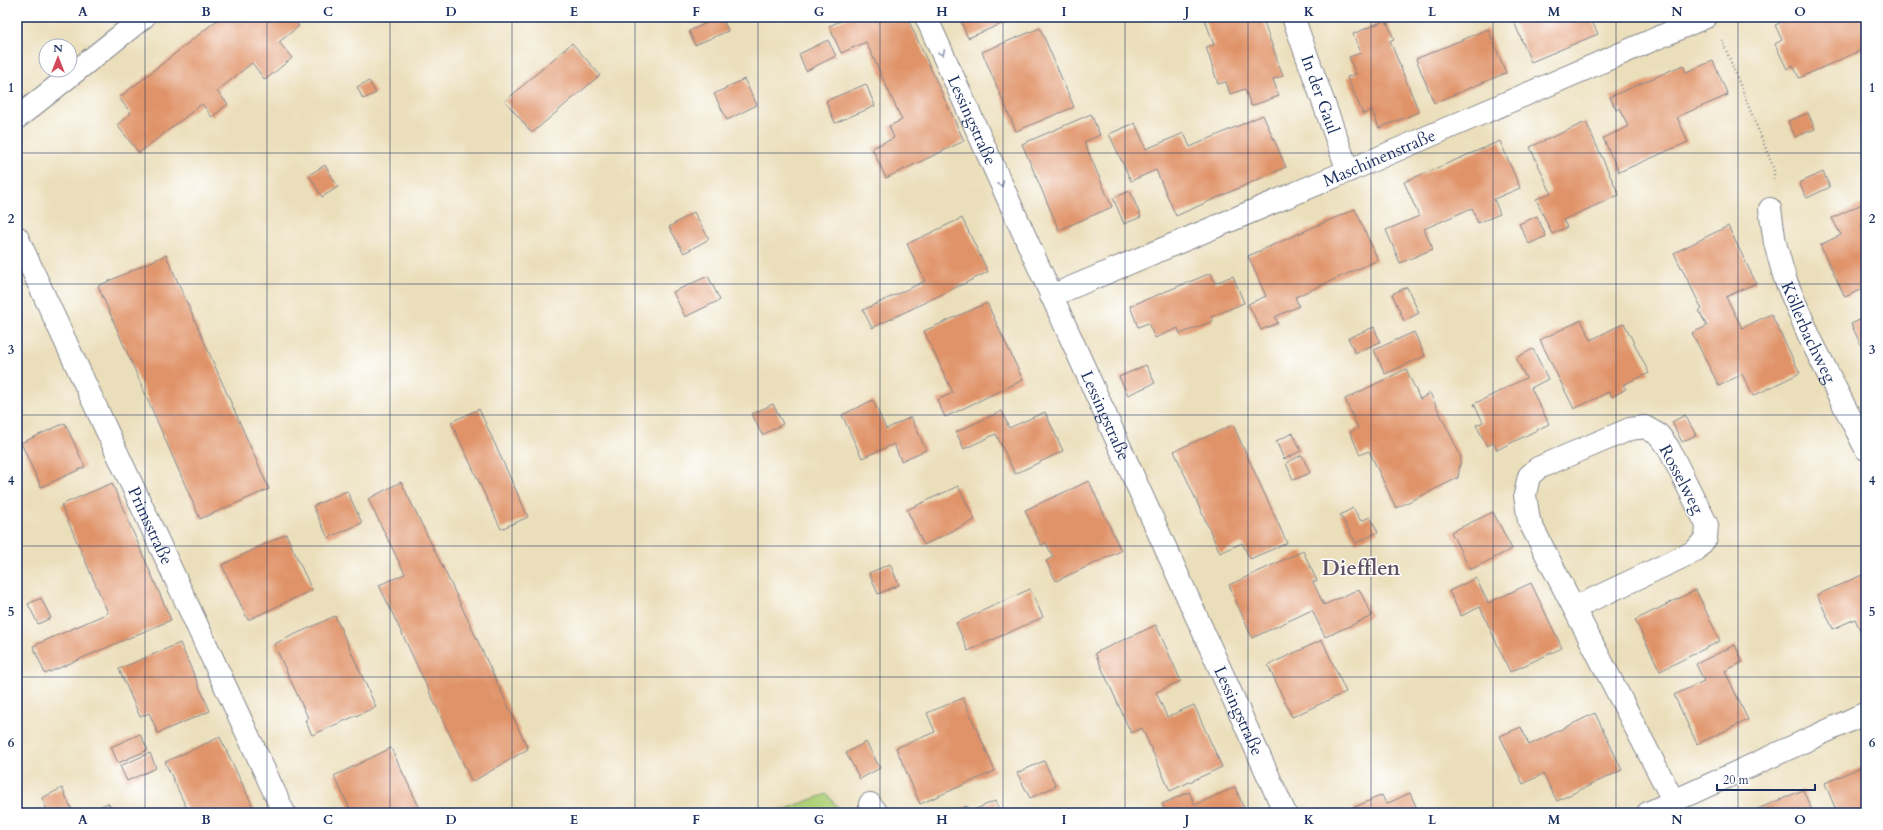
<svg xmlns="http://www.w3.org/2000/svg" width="1883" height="830" viewBox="0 0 1883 830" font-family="Cardo,serif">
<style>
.green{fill:#b0d179;stroke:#66806c}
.building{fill:#e09368}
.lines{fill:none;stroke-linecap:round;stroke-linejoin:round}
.minor-casing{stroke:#83868c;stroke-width:24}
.tertiary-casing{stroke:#83868c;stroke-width:24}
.path{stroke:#83868c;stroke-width:2.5;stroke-dasharray:1 3;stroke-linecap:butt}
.minor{stroke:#fff;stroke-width:22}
.tertiary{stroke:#fff;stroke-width:22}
.oneway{stroke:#8d97ae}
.grid{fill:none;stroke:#1b2f5e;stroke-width:1;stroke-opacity:0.55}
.labels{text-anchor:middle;stroke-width:3;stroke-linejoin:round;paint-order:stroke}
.street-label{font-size:17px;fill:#1b2f5e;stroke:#fff}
.district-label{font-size:21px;font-weight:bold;fill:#605262;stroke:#fff}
.neatline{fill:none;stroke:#1b2f5e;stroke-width:1.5}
.grid-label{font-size:13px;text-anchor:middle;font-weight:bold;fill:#1b2f5e}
</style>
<rect width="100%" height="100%" fill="#fff"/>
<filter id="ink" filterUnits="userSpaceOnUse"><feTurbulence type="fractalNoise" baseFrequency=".025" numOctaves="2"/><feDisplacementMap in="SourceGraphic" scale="8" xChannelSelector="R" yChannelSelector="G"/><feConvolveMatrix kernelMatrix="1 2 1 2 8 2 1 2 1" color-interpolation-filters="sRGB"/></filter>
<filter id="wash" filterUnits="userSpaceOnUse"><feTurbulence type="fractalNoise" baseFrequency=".012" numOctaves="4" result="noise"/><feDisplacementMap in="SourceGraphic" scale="16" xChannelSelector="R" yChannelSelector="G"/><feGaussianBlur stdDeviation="0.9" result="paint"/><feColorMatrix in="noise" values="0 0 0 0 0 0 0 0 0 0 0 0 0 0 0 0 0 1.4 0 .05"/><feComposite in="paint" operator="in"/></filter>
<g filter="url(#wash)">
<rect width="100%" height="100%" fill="#ebdeba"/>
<polygon class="green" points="827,794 842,813 774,813"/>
<g id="blocks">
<g class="building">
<polygon points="221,17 292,17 299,26 279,42 292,58 265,80 252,63 217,91 228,104 212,117 202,104 139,153 117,125 131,113 119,98"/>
<polygon points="720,17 722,17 728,31 695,45 689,31"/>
<polygon points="850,17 907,17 964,141 886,178 872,148 894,138 889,126 902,120 866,42 841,53 829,26"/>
<polygon points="959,17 1018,17 968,38"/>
<polygon points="1204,17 1262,17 1283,76 1273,79 1279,96 1251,106 1245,89 1230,94 1226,82 1218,84 1206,47 1214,45"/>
<polygon points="1512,17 1595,17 1591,19 1598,34 1531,62"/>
<polygon points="1793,17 1866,17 1866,48 1799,78 1793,65 1787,69 1775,44 1782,40 1775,25"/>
<polygon points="1386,20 1394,39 1390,41 1419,112 1379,128 1372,110 1363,114 1347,77 1356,74 1349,57 1361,53 1353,34"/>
<polygon points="1040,28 1074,107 1016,131 982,52"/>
<polygon points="1488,29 1506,73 1434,103 1416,59"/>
<polygon points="828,40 836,56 806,71 799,54"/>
<polygon points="572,43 600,75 532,133 505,101"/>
<polygon points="1713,61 1728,95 1677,117 1688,142 1619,172 1603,138 1628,127 1620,108 1616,110 1610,97 1683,65 1686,72"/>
<polygon points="744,79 757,105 727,120 714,94"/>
<polygon points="369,81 376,93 363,99 357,87"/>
<polygon points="866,84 875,106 835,123 826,101"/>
<polygon points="1808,113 1815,129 1795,137 1788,121"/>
<polygon points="1091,114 1100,135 1084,142 1112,207 1059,230 1022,144"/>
<polygon points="1263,115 1286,167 1176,216 1156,170 1131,181 1109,134 1135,123 1146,149 1184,133 1190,147"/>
<polygon points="1586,122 1619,195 1563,220 1567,227 1552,234 1536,199 1551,193 1530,147"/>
<polygon points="1500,141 1520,188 1494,199 1500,214 1478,223 1472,208 1424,229 1433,249 1400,263 1386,230 1419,216 1404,182"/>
<polygon points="325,165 338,187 322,197 309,175"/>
<polygon points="1823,172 1830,187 1807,198 1799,183"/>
<polygon points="1130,191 1141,217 1124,224 1113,198"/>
<polygon points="1866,202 1866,223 1861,226 1866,236 1866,287 1845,297 1820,245 1841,235 1832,218"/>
<polygon points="1355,209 1378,260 1295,297 1299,306 1275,317 1278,323 1261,330 1248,304 1266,296 1248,256"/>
<polygon points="694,212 709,239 684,253 669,227"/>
<polygon points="1537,216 1546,236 1529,244 1519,224"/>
<polygon points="962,218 988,272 872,328 863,310 925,281 907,244"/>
<polygon points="1728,226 1756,283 1726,297 1742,328 1771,314 1800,373 1753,396 1742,374 1719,386 1692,333 1707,326 1699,311 1702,309 1674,253"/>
<polygon points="166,255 269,489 200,519 98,286"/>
<polygon points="1211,273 1215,283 1233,276 1244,303 1211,317 1213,321 1180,334 1178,328 1155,338 1148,323 1138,327 1130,306"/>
<polygon points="708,276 720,300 685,317 673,292"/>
<polygon points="1407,287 1419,313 1404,321 1392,294"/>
<polygon points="987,303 1023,380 945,417 937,400 953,393 924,331"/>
<polygon points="1866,317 1866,356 1851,324"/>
<polygon points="1581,320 1591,340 1624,323 1649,373 1623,385 1626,389 1612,397 1609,392 1574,409 1540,340"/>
<polygon points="1374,327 1380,342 1355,353 1348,338"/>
<polygon points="1414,332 1425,356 1385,374 1374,350"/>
<polygon points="1533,349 1548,379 1531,388 1549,424 1497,450 1494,443 1487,446 1476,425 1483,422 1474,404 1526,378 1516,358"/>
<polygon points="1146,365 1155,383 1128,395 1119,377"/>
<polygon points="1406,369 1420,399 1430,393 1461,457 1458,478 1396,508 1369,451 1360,455 1350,432 1358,428 1345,399"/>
<polygon points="873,400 886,429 911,417 926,450 901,461 894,444 862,458 842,415"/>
<polygon points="773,404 783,424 762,435 752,414"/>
<polygon points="479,409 528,517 501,529 451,422"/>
<polygon points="1002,411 1009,428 1045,412 1063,451 1015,474 996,434 964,449 956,432"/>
<polygon points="1685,415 1696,435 1682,442 1672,422"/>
<polygon points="65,423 85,467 41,487 21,443"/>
<polygon points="1233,425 1287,543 1250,559 1242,543 1220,553 1174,451"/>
<polygon points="1293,433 1301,451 1284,459 1276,441"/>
<polygon points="1302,455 1310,473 1293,480 1286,463"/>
<polygon points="1089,481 1121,551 1056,581 1046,561 1053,557 1046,543 1041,545 1025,510"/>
<polygon points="401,482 454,590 528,749 472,782 379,585 405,574 368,499"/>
<polygon points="112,483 171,620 45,674 33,646 108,613 61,505"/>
<polygon points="958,486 975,520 924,545 907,510"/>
<polygon points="347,491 362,523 328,538 313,506"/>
<polygon points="1353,508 1361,521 1370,517 1378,532 1356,543 1340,515"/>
<polygon points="1493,512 1512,549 1470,570 1451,532"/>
<polygon points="286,534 312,590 248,620 222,565"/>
<polygon points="1303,551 1317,581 1313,582 1324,605 1359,589 1372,616 1325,637 1312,610 1252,638 1229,585"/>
<polygon points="890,564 899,585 878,594 869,573"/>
<polygon points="1862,575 1866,584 1866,643 1855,619 1833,629 1817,595"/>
<polygon points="1476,578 1488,603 1531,583 1562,648 1510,672 1480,607 1461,616 1449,591"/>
<polygon points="1030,589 1043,617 968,651 956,623"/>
<polygon points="1696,590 1720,641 1660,671 1635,620"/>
<polygon points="41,598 51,618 38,624 28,604"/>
<polygon points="335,616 376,707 312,735 305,720 308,718 274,644"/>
<polygon points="1156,625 1181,681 1156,692 1167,717 1194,705 1222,767 1170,791 1142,728 1131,733 1095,653"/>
<polygon points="1322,640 1346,692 1292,717 1268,665"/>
<polygon points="180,643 210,711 158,733 149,713 140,717 119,669"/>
<polygon points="1735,645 1743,662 1725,671 1748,720 1697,744 1674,695 1704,681 1696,664"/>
<polygon points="963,698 995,771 920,804 896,748 935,732 927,713"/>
<polygon points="1595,713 1622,770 1557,801 1543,774 1523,784 1500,736 1521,727 1529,745"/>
<polygon points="140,734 148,750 118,763 111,747"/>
<polygon points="220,737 256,813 182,813 188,811 165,762"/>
<polygon points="866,742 880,768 860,779 846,753"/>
<polygon points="391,748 422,813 352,813 334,776"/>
<polygon points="150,753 156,768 127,781 120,766"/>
<polygon points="1044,761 1056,786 1030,798 1017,773"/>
<polygon points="1866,765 1866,813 1837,813 1825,783"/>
<polygon points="1235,787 1246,813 1181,813 1181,811 1166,813 1162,804 1189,792 1195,805"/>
<polygon points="62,788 72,810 67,813 48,813 42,798"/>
<polygon points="1803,790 1813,813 1748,813"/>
<polygon points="1410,793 1419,813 1356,813 1353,808 1382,795 1386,804"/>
<polygon points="995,801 1000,813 953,813 967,806 969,812"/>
<polygon points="108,803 113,813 86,813"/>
</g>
</g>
</g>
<g filter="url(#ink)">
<use href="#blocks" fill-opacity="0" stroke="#83868c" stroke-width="1"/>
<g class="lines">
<g class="minor-casing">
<g id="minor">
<path id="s1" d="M926 17 1285 813"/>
<path id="s2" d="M1293 17 1348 171"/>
<path id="s3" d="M1770 209 1775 243 1785 279 1810 338 1866 449"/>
<path id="s4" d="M17 237 284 813"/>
<path id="s5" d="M1051 296 1348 171 1706 17"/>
<polyline points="1574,608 1695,551 1706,538 1707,525 1668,447 1659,435 1645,427 1630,429 1538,468 1529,476 1525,495 1529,521 1674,802"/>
<polyline points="870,804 877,813"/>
<polyline points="1648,813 1866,713"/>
</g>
</g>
<g class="tertiary-casing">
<polyline id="tertiary" points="17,118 144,17"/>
</g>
<polyline class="path" points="1722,40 1774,169 1774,182"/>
<use href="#minor" class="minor"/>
<use href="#tertiary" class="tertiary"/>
</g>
<defs><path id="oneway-chevron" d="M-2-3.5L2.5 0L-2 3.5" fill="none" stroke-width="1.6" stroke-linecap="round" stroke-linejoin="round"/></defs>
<g class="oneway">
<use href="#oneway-chevron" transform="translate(942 53) rotate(66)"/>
<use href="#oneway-chevron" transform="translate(1001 184) rotate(66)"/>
</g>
</g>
<path class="grid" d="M145 17V813M267 17V813M390 17V813M512 17V813M635 17V813M758 17V813M880 17V813M1003 17V813M1125 17V813M1248 17V813M1371 17V813M1493 17V813M1616 17V813M1738 17V813M17 153H1866M17 284H1866M17 415H1866M17 546H1866M17 677H1866"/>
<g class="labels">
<g class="street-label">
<text dy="6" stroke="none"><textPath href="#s2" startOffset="82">In der Gaul</textPath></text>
<text dy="6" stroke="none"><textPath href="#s1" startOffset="113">Lessingstraße</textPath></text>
<text dy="6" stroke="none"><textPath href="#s5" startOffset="356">Maschinenstraße</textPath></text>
<text dy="6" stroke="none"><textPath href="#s3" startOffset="130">Köllerbachweg</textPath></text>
<text dy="6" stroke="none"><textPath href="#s1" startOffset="437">Lessingstraße</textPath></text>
<text transform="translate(1682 479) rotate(62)" y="6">Rosselweg</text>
<text dy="6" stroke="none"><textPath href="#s4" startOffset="318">Primsstraße</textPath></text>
<text dy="6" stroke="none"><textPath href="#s1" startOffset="761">Lessingstraße</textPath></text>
</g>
<g class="district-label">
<text x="1361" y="575">Diefflen</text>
</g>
</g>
<rect width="1883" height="830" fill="none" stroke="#fff" stroke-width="44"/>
<g transform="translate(58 58)"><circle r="19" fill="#ffffff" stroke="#a4acbf"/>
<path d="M0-3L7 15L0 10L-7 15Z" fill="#d1495b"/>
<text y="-6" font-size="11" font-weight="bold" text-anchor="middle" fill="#1b2f5e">N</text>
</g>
<path d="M1717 784v6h98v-6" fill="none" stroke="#1b2f5e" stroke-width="2"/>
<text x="1723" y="784" font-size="12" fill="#1b2f5e" stroke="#ffffff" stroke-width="3" paint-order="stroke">20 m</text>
<rect x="22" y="22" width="1839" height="786" class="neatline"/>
<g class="grid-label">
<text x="83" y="16">A</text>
<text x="206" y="16">B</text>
<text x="328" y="16">C</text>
<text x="451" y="16">D</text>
<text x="574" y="16">E</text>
<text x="696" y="16">F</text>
<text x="819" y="16">G</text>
<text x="942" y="16">H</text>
<text x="1064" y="16">I</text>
<text x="1187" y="16">J</text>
<text x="1309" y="16">K</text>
<text x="1432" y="16">L</text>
<text x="1554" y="16">M</text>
<text x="1677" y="16">N</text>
<text x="1800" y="16">O</text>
<text x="11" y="92">1</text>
<text x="1872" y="92">1</text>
<text x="11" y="223">2</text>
<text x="1872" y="223">2</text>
<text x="11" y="354">3</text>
<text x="1872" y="354">3</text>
<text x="11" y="485">4</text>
<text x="1872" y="485">4</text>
<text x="11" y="616">5</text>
<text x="1872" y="616">5</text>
<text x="11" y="747">6</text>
<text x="1872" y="747">6</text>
<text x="83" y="824">A</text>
<text x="206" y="824">B</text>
<text x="328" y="824">C</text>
<text x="451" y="824">D</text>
<text x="574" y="824">E</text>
<text x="696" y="824">F</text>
<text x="819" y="824">G</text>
<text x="942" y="824">H</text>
<text x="1064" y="824">I</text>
<text x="1187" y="824">J</text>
<text x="1309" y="824">K</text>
<text x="1432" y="824">L</text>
<text x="1554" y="824">M</text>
<text x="1677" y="824">N</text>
<text x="1800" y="824">O</text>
</g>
</svg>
